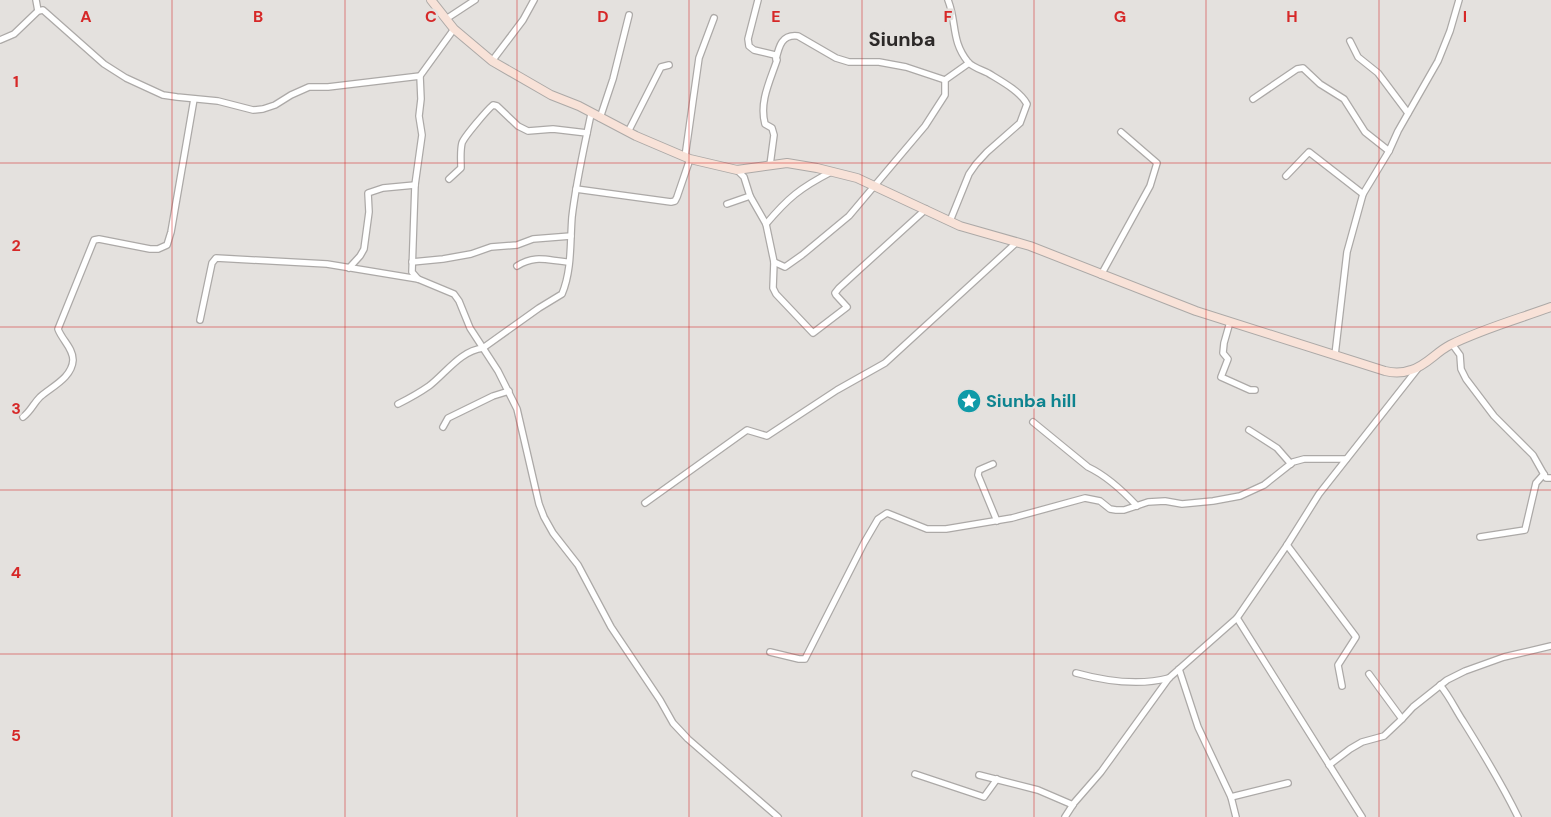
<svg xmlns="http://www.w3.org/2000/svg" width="1551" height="817" viewBox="0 0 1551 817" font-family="'DM Sans',sans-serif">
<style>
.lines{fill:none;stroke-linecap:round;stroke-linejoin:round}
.street-casing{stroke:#aca9a7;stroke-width:8}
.secondary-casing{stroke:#aca9a7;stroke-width:10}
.street{stroke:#fff;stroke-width:5.5}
.secondary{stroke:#f8e2d8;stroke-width:8}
.grid{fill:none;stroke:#d62828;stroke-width:1;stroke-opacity:0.55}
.labels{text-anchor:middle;stroke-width:5;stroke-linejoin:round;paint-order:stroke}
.culture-label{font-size:18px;font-weight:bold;fill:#0d838f;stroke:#e4e1de;text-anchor:start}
.quarter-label{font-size:20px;font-weight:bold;fill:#2c2928;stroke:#e4e1de}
.grid-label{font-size:16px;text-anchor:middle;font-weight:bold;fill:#d62828;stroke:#e4e1de;stroke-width:5;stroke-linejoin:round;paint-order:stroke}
</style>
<rect width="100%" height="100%" fill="#e4e1de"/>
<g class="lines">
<g class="street-casing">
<g id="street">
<polyline points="36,0 38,11"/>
<path d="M758 0 748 39 749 46 754 50 775 55 777 60C770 81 759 102 765 124L772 128 774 135 770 165"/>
<path d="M948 0C957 23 951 41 968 62 972 67 982 70 988 73 1001 81 1020 91 1027 104L1020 123 987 152 976 164 969 174 950 221"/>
<polyline points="446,19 475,0"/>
<polyline points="0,40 14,34 38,11 43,10 104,64 126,78 163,95 177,97 218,101 253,110 263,109 275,105 291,95 309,87 328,87 420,76 454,29"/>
<polyline points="1350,41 1358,57 1378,73 1408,113"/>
<path d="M776 59C779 46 782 34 798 36L836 58 849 62H879L906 67 945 80"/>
<polyline points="492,61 523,20 534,0"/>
<polyline points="1253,99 1297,69 1303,68 1320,84 1344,99 1365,132 1389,151"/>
<polyline points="600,118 613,79 629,15"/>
<polyline points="628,132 661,67 669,65"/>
<polyline points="685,157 699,58 714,18"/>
<polyline points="1286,176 1309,152 1363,194"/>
<path d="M449 179 461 168C461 160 460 151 462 143 464 137 487 110 493 105L497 106 518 126 528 131 553 129 587 133"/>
<polyline points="576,189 671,202 675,201 677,197 690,159"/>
<polyline points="750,196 766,224 774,262 773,288 776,294 813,333 847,307 836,295 835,293 839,288 926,209"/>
<polyline points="727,204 750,196 744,177 737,170"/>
<path d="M766 224C788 198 800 188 831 172"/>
<polyline points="412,262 443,259 471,254 491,247 517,245 533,239 571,236"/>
<polyline points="774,262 785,267 802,255 849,216 925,126 945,95 945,80 969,63"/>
<path d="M517 266C536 254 548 261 569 262"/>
<polyline points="349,268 360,256 364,249 369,212 368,193 383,188 415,185"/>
<polyline points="1101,275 1150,186 1157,163 1121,132"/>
<polyline points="418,279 412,272 415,185 422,135 419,116 421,99 420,76"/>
<polyline points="200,320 212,263 216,258 327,264 418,279 454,294 459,301 470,328 498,371 517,409 539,504 544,517 553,533 578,565 611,627 660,700 673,723 688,739 778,817"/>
<polyline points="1230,322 1224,343 1223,353 1228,359 1221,377 1250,390 1255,390"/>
<polyline points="1452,344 1460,355 1461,369 1466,379 1494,416 1533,455 1546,478 1551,478"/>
<polyline points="1335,355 1347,252 1363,194 1389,151 1398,131 1438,61 1450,31 1459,0"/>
<path d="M398 404C408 399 419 393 429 386 446 373 460 351 483 348L539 308 562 294C572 270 570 243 572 217 576 182 584 148 591 114"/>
<path d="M23 417C31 411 33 404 40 397 51 387 72 378 73 360 73 348 62 340 58 329L94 240 99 239 150 249H158L167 245 171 232 194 99"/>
<path d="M1033 422 1088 467C1107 476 1123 491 1137 506"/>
<polyline points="443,427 448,418 493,396 509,391"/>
<polyline points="1249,430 1277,448 1291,464"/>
<polyline points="993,464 979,470 978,475 997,521"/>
<polyline points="645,503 747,430 767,436 837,390 885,363 1016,243"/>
<polyline points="1480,537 1525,530 1536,483 1544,474"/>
<polyline points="1287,545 1356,637 1338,665 1342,686"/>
<polyline points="1237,618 1362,817"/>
<polyline points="770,652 799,659 805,659 807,655 864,543 878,519 887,513 927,529 946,529 1012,518 1085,498 1100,501 1110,509 1116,510 1124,510 1148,502 1165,501 1182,504 1213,501 1240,496 1264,485 1293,462 1304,459 1346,459"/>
<polyline points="1179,669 1198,727 1231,797 1236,817"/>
<path d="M1076 673C1105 681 1139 686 1169 678"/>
<path d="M1440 685C1450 697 1455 709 1463 721 1483 753 1502 784 1518 817"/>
<polyline points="1402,719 1413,707 1447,680 1465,671 1504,657 1551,646"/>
<polyline points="1329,765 1350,749 1362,742 1384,736 1402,719 1369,674"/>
<polyline points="915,774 984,797 997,779"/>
<polyline points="979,775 1038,790 1073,805"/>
<polyline points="1231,797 1288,783"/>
<polyline points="1065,817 1074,803 1101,772 1169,678 1237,618 1287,545 1319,494 1419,367"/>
</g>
</g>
<g class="secondary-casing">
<path id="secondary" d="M431 0 454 29 492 61 551 95 579 106 636 136 690 159 737 170 787 163 817 168 857 178 960 226 1030 246 1196 311 1385 371C1393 373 1403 373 1411 370 1426 366 1436 352 1450 345 1482 329 1518 319 1551 307"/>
</g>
<use href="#street" class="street"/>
<use href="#secondary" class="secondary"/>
</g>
<path class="grid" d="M172 0V817M345 0V817M517 0V817M689 0V817M862 0V817M1034 0V817M1206 0V817M1379 0V817M0 163H1551M0 327H1551M0 490H1551M0 654H1551"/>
<defs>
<g id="sight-disc" transform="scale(1.25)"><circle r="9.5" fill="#0f9aa8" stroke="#e4e1de"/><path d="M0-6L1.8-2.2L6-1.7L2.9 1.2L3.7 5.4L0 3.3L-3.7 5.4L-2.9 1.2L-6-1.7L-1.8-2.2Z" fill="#fff"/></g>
</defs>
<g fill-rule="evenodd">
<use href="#sight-disc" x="969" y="401"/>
</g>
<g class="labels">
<g class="culture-label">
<text x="986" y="407">Siunba hill</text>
</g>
<g class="quarter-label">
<text x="902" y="46">Siunba</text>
</g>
</g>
<g class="grid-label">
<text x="86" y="22">A</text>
<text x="258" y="22">B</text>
<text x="431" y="22">C</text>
<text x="603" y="22">D</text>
<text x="776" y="22">E</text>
<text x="948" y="22">F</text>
<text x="1120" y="22">G</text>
<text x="1292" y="22">H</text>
<text x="1465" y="22">I</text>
<text x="16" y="87">1</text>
<text x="16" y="251">2</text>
<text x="16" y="414">3</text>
<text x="16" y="578">4</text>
<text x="16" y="741">5</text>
</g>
</svg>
